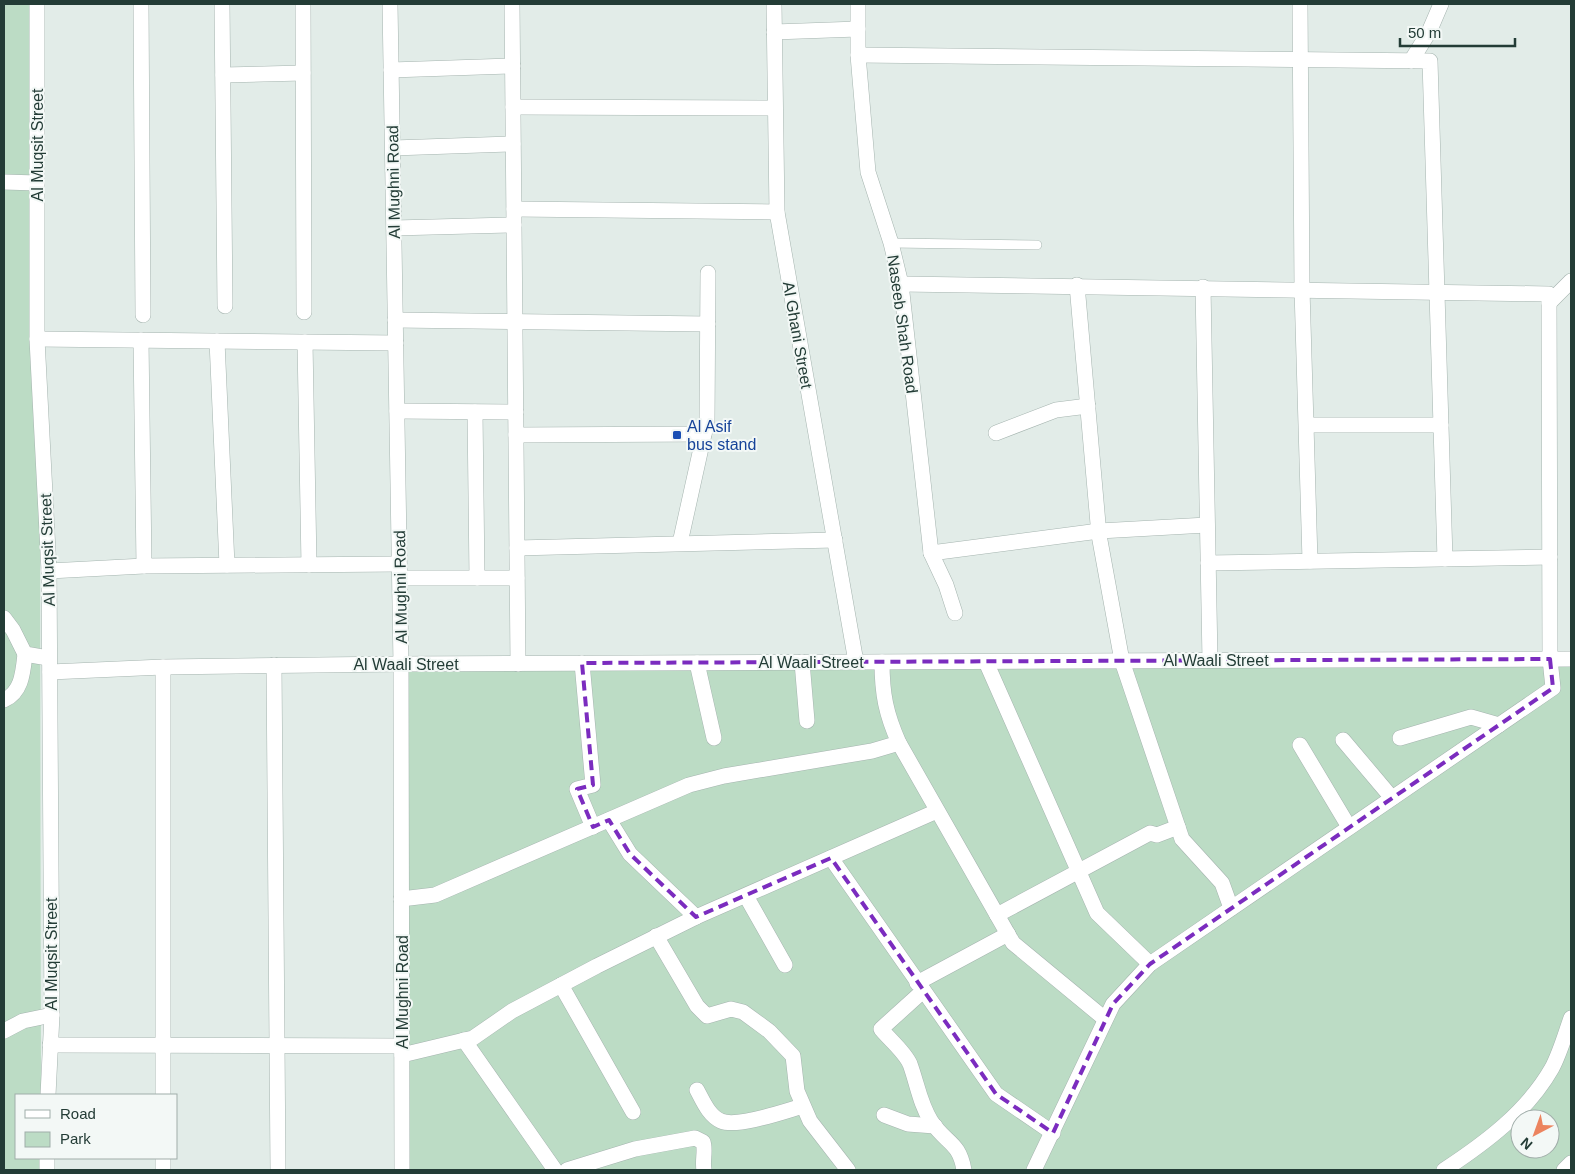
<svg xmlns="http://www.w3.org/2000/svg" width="1575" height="1174" viewBox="0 0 1575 1174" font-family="Arial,sans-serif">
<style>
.green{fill:#bcdcc5;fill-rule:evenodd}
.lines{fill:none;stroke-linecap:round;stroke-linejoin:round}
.service-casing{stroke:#a5b4af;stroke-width:10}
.minor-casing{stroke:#a5b4af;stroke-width:16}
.tertiary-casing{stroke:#a5b4af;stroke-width:16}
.service{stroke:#fff;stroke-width:9}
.minor{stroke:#fff;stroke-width:15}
.tertiary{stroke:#fff;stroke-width:15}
.marked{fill:none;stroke:#7b2cbf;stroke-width:4;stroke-dasharray:10 6;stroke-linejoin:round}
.transit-dot{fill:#1a4fb4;stroke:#f3f8f6;stroke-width:2}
.labels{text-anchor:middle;stroke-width:4;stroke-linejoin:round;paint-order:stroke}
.street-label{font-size:16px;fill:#233c36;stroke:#f3f8f6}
.transit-label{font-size:16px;fill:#164399;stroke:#f3f8f6;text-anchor:start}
</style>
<rect width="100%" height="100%" fill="#e2ece8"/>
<g class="green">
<polygon points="4,4 39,4 41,1095 16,1095 16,1158 41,1158 41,1170 4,1170"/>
<path d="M1571 658V1170H401V664ZM1520 1119H1550V1149H1520Z"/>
</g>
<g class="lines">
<g class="service-casing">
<polyline id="service" points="891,243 1037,245"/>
</g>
<g class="minor-casing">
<g id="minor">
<polyline points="141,4 143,315"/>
<polyline points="222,4 225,306"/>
<polyline points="303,4 304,312"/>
<polyline points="390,4 401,664 402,1170"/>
<polyline points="512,4 518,664"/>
<polyline points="774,4 777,212 856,662"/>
<polyline points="858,4 858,55 868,172 891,243 901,284 931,553 946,585 955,613"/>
<polyline points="1300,4 1302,289 1310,561"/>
<polyline points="774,32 858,29"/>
<polyline points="858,55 1430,61 1445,559"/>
<polyline points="1411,61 1429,32 1441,4"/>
<polyline points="391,70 513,66"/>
<polyline points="223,75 303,73"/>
<polyline points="513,107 775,108"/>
<polyline points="393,148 513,144"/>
<polyline points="4,182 37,183"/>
<polyline points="514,209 777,212"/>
<polyline points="394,228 514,225"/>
<polyline points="901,284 1549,294 1550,659 1553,688 1150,964 1113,1004 1034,1170"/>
<polyline points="1077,285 1099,535 1122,661 1182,839 1222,883 1231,908"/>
<polyline points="1203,287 1210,660"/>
<polyline points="1549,303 1571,281"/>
<polyline points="395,320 708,324"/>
<polyline points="37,339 396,343"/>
<polyline points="141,340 144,566 399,564"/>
<polyline points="217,341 227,565"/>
<polyline points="305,342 309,565"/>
<polyline points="397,411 516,412"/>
<polyline points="475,412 477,578"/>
<polyline points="1307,425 1441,425"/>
<polyline points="996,433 1056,410 1088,406"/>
<polyline points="516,435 704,434"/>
<polyline points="680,543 707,421 708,273"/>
<polyline points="517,548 835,540"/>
<polyline points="931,553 1099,531 1207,525"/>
<polyline points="1208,563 1550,557"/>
<polyline points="49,571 144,566"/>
<polyline points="400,578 517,578"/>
<polyline points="4,618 13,630 25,654 48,658"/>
<polyline points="802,662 807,721"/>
<path d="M882 662C882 694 886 714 899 743L1013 943 1105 1019"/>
<polyline points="986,662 1097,913 1150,964"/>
<polyline points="582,663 593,785 577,789 593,827"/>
<polyline points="697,663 714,738"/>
<polyline points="274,665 278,1170"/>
<path d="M4 700C22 692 23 672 25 654"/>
<polyline points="1400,738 1471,717 1499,725"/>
<polyline points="1343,740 1392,798"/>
<polyline points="1300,745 1349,827"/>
<polyline points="609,820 630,854 696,917"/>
<polyline points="831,858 996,1094 1053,1133"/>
<polyline points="746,896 785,965"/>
<polyline points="401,899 435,895 689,785 724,776 872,751 899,743"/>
<polyline points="997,915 1150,833 1157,835 1178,827"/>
<polyline points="656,936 697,1006 707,1016 731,1009 743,1012 769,1031 793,1056 797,1091 810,1121 848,1170"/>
<polyline points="917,983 1008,934"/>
<polyline points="561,985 633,1112"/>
<path d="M923 991 881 1029C889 1039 905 1052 910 1064 917 1083 920 1104 931 1121 946 1144 959 1141 964 1170"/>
<polyline points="4,1031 23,1021 52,1015"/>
<polyline points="464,1040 555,1170"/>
<polyline points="50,1045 402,1046"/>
<polyline points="402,1055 473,1038 512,1011 597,966 696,917 937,811"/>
<path d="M697 1090C703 1101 709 1116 721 1121 738 1128 785 1111 803 1106"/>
<polyline points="163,1095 163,667"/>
<polyline points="884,1115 908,1124 935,1126"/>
<polyline points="163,1170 163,1158"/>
<path d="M567 1170 635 1149 695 1138 703 1142C706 1150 702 1161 704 1170"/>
<path d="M1444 1170C1485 1143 1527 1112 1552 1068 1560 1053 1565 1035 1571 1018"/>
<polyline points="1564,1170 1571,1163"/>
</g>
</g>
<g class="tertiary-casing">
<g id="tertiary">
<polyline points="37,4 37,339 49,571 52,1015 48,1095"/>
<polyline points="50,672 163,667 401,664 1571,659"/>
<polyline points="47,1170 47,1158"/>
</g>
</g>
<use href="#service" class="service"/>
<use href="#minor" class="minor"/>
<use href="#tertiary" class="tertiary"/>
</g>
<path class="marked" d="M1550 659 1553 688 1150 964 1113 1004 1053 1133 996 1094 831 858 696 917 630 854 609 820 593 827 577 789 593 785 582 663Z"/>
<rect class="transit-dot" x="672" y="430" width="10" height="10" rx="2.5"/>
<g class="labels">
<g class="street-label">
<text transform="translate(37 145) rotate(-90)" y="6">Al Muqsit Street</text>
<text transform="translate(393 182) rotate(-91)" y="6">Al Mughni Road</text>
<text transform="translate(903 324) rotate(82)" y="6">Naseeb Shah Road</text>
<text transform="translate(798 335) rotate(80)" y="6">Al Ghani Street</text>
<text transform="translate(47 550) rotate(-92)" y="6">Al Muqsit Street</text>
<text transform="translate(400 587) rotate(-91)" y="6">Al Mughni Road</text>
<text x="1216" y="666">Al Waali Street</text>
<text x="811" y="668">Al Waali Street</text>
<text x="406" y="670">Al Waali Street</text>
<text transform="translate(51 954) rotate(-90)" y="6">Al Muqsit Street</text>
<text transform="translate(402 992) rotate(-90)" y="6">Al Mughni Road</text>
</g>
<g class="transit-label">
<text x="687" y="432">Al Asif<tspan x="687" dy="18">bus stand</tspan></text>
</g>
</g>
<rect width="1575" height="1174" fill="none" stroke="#233c36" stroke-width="10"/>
<rect x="15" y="1094" width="162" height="65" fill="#f3f8f6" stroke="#a0ada9"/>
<rect x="25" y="1110" width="25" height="8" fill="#ffffff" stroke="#a0ada9"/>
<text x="60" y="1119" font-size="15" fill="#233c36">Road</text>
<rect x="25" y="1132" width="25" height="15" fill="#bcdcc5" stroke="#a0ada9"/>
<text x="60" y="1144" font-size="15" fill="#233c36">Park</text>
<g transform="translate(1535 1134) rotate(221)"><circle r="24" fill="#f3f8f6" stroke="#a0ada9"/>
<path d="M0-4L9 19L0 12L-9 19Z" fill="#ec845f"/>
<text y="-8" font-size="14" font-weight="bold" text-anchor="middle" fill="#233c36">N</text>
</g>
<path d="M1400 38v8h115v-8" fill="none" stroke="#233c36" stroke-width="2.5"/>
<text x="1408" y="38" font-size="15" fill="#233c36" stroke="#f3f8f6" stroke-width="4" paint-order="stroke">50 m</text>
</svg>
